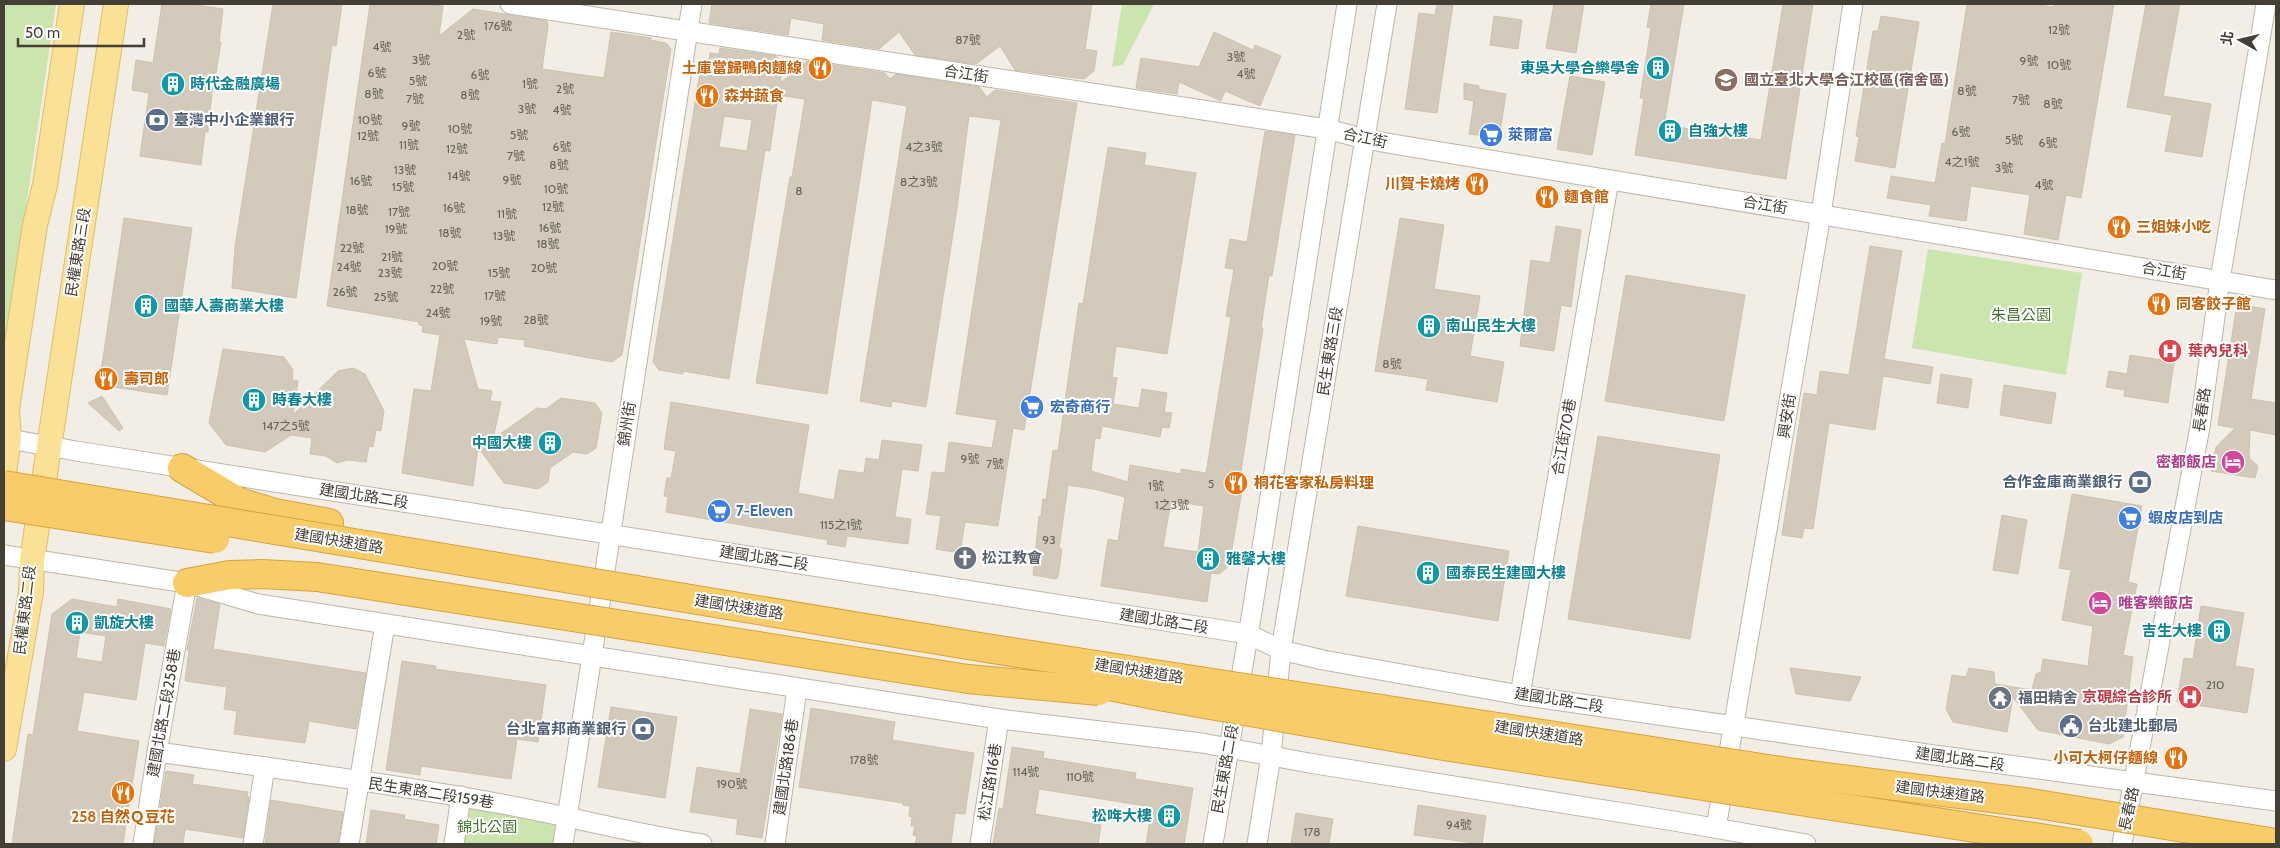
<svg xmlns="http://www.w3.org/2000/svg" width="2280" height="848" viewBox="0 0 2280 848" font-family="Cabin,'Noto Sans TC',sans-serif">
<style>
.green{fill:#cbe5af}
.building{fill:#d3cabb;stroke:#cdc2ae;fill-rule:evenodd}
.lines{fill:none;stroke-linecap:round;stroke-linejoin:round}
.minor-casing{stroke:#bdb6a8;stroke-width:21}
.major-casing{stroke:#dfbe66;stroke-width:26}
.highway-casing{stroke:#d7a23a;stroke-width:30}
.minor{stroke:#fff;stroke-width:19}
.major{stroke:#fae196;stroke-width:24}
.highway{stroke:#f8cd69;stroke-width:28}
.highway-bridge-casing{stroke:#d7a23a;stroke-width:30;stroke-linecap:butt}
.highway-bridge{stroke:#f8cd69;stroke-width:28}
.labels{text-anchor:middle;stroke-width:4;stroke-linejoin:round;paint-order:stroke}
.number-label{font-size:12px;fill:#686256}
.food-label{font-size:15px;font-weight:bold;fill:#c56008;stroke:#fff;text-anchor:start}
.culture-label{font-size:15px;font-weight:bold;fill:#0d838f;stroke:#fff;text-anchor:start}
.street-label{font-size:15px;fill:#443f35;stroke:#fff}
.education-label{font-size:15px;font-weight:bold;fill:#785e54;stroke:#fff;text-anchor:start}
.service-label{font-size:15px;font-weight:bold;fill:#4e5e75;stroke:#fff;text-anchor:start}
.shop-label{font-size:15px;font-weight:bold;fill:#366cbe;stroke:#fff;text-anchor:start}
.park-label{font-size:15px;fill:#44732b;stroke:#fff}
.health-label{font-size:15px;font-weight:bold;fill:#be3a42;stroke:#fff;text-anchor:start}
.hotel-label{font-size:15px;font-weight:bold;fill:#b23c85;stroke:#fff;text-anchor:end}
.worship-label{font-size:15px;font-weight:bold;fill:#5b616d;stroke:#fff;text-anchor:start}
</style>
<rect width="100%" height="100%" fill="#f2eee5"/>
<g class="green">
<polygon points="4,4 56,4 4,357"/>
<polygon points="1122,4 1154,4 1123,65 1112,67"/>
<polygon points="1928,249 2082,273 2066,375 1912,348"/>
<polygon points="470,807 563,822 560,844 464,844"/>
</g>
<g class="building">
<polygon points="162,4 190,4 223,9 219,42 221,42 216,73 214,72 208,132 205,132 201,165 140,156 149,93 132,90 136,60 153,63"/>
<polygon points="273,4 342,4 336,46 332,45 296,298 232,288 235,247"/>
<polygon points="370,4 424,4 443,6 439,36 473,9 547,21 548,26 542,69 604,78 611,32 651,38 650,40 666,43 671,49 622,355 612,362 524,346 525,340 498,337 497,344 464,339 478,389 492,391 490,401 501,402 493,439 537,408 546,409 561,398 595,403 602,413 596,448 587,454 573,452 550,468 548,482 538,489 504,483 478,447 473,486 402,473 414,389 431,391 440,335 422,332 423,326 419,325 419,322 327,306"/>
<polygon points="712,4 1092,4 1085,49 1097,51 1094,71 1084,79 1015,70 1000,46 976,64 915,55 899,32 879,49 822,40 824,24 791,18 788,35 709,23"/>
<polygon points="1437,4 1453,4 1437,113 1405,109 1419,13 1435,15"/>
<polygon points="1554,4 1584,4 1576,53 1546,48"/>
<polygon points="1651,4 1684,4 1664,125 1761,140 1783,4 1813,4 1786,179 1635,155 1644,98 1640,98 1651,28 1647,27"/>
<polygon points="1967,4 2033,4 2053,7 2054,4 2114,4 2081,198 2066,195 2058,240 2024,234 2030,195 1971,186 1966,221 1929,216 1931,205 1887,198 1891,176 1935,183 1942,143 1945,144"/>
<polygon points="2146,4 2180,4 2163,96 2211,104 2202,157 2165,151 2172,115 2127,107"/>
<polygon points="1494,16 1522,20 1518,49 1490,45"/>
<polygon points="1881,16 1919,22 1895,168 1855,161 1859,137 1856,136 1873,31 1878,31"/>
<polygon points="1214,32 1253,50 1255,45 1281,56 1260,106 1225,91 1221,101 1179,82 1177,94 1136,88 1141,58 1199,67"/>
<path d="M720 48 776 56 783 66 780 83 807 61 885 73 890 79 896 74 979 87 987 97 995 90 1077 103 1024 430 1013 428 998 526 965 522 960 553 936 549 941 516 926 514 932 472 945 473 949 442 992 448 997 420 956 414 1001 120 969 116 957 208 926 407 892 401 891 407 860 401 907 106 872 100 827 394 756 383 790 177H792L805 99 778 95 770 151 765 150 729 379 683 371V374L659 370 653 362 702 60 709 61 710 53 719 54ZM724 116 752 120 747 151 719 147Z"/>
<polygon points="1570,76 1605,82 1592,155 1557,149"/>
<polygon points="1464,83 1479,86 1479,89 1506,94 1499,138 1469,134 1474,101 1464,99"/>
<path d="M1265 131 1295 135 1272 276 1269 275 1261 328H1263L1240 478 1244 479 1229 566 1219 574 1211 573 1207 602 1101 586 1108 539 1118 541 1125 497 1094 489 1068 485 1059 549H1062L1058 577 1056 579 1033 575 1039 516H1041L1043 499 1046 500 1053 450 1058 451 1079 303 1083 304 1108 147 1146 153 1144 165 1196 173 1167 354 1116 346 1112 377 1117 378 1113 404 1139 408 1142 389 1167 393 1164 412 1172 413 1169 428 1162 427 1160 437 1102 426 1100 439 1095 438 1091 471 1128 482 1130 465 1181 474V469L1206 473 1231 317 1226 316 1234 269 1225 268 1230 239 1247 242ZM1171 501 1204 506 1198 552 1163 547Z"/>
<polygon points="124,218 192,228 167,395 99,385"/>
<polygon points="1400,218 1444,225 1434,289 1480,296 1470,356 1504,362 1497,402 1426,390 1428,379 1375,371"/>
<polygon points="1556,226 1581,230 1571,307 1561,305 1554,351 1520,346 1531,260 1550,263"/>
<polygon points="1870,246 1902,251 1884,359 1933,367 1930,384 1883,376 1875,430 1829,423 1813,529 1804,528 1802,538 1782,535 1804,393 1817,395 1820,371 1849,375"/>
<polygon points="1626,275 1745,295 1724,421 1605,401"/>
<polygon points="2237,304 2265,309 2251,399 2276,403 2276,435 2250,430 2249,458 2258,466 2255,478 2211,471 2216,447 2235,428 2218,425"/>
<polygon points="223,349 284,357 293,370 292,380 298,381 293,415 338,371 353,368 365,374 384,411 381,431 376,430 373,447 369,446 366,462 348,460 337,463 326,456 310,454 312,438 291,435 265,452 226,445 209,423"/>
<polygon points="2130,355 2174,362 2168,403 2124,396 2125,390 2106,387 2109,371 2127,374"/>
<polygon points="1941,374 1972,379 1968,408 1937,403"/>
<polygon points="2004,385 2056,393 2051,424 2000,415"/>
<polygon points="102,396 123,428 119,431 88,403"/>
<polygon points="671,402 809,425 798,493 834,500 839,470 864,473 866,458 879,460 882,440 922,445 918,471 902,469 895,517 911,519 908,544 847,536 845,547 827,544 828,540 666,512 668,497 664,496 667,478 671,478 676,451 664,449"/>
<polygon points="1598,436 1720,455 1690,639 1568,619"/>
<polygon points="2072,494 2142,506 2128,582 2137,584 2123,655 2133,657 2123,737 2109,744 2038,730 2013,697 2007,732 1953,722 1946,709 1952,675 1966,677 1969,668 1994,672 1995,684 2032,690 2036,674 2041,672 2043,659 2088,666 2093,626 2062,620 2071,570 2059,568"/>
<polygon points="2002,515 2027,520 2018,574 1993,570"/>
<polygon points="1358,526 1509,551 1498,621 1346,596"/>
<polygon points="197,598 220,604 213,649 366,673 356,729 309,721 305,743 234,734 237,711 224,709 227,687 185,681 189,650 187,650"/>
<path d="M72 599 117 607 118 599 171 609 164 646 145 643 136 700 84 692 77 731 139 741 123 844H12L28 734 33 735 52 614ZM80 632 106 636 102 662 76 658Z"/>
<polygon points="2201,606 2244,613 2235,666 2254,669 2247,713 2177,702 2184,658 2193,659"/>
<polygon points="402,661 436,666 435,669 546,685 538,742 517,739 511,779 421,766 420,775 386,770"/>
<polygon points="1790,668 1861,677 1850,701 1796,694"/>
<polygon points="611,707 677,717 665,798 598,787"/>
<polygon points="811,708 895,722 892,740 974,753 965,814 955,813 951,844 915,844 917,836 913,835 915,826 911,826 912,817 909,816 910,806 903,805 903,803 799,787"/>
<polygon points="750,709 782,714 762,838 736,834 738,819 690,812 697,767 740,774"/>
<polygon points="1012,747 1044,752 1043,758 1136,773 1135,779 1193,788 1184,844 1146,844 1152,807 1039,789 1035,814 1101,825 1098,844 993,844 999,808 1003,809"/>
<polygon points="166,771 194,775 192,784 248,792 247,797 249,797 243,838 185,829 183,844 154,844"/>
<polygon points="271,800 343,812 338,844 265,844"/>
<polygon points="1418,805 1486,816 1482,844 1414,835"/>
<polygon points="371,810 405,815 404,819 439,825 436,844 366,844"/>
<polygon points="1296,813 1333,819 1329,844 1291,844"/>
</g>
<g class="lines">
<g class="minor-casing">
<g id="minor">
<polyline points="510,4 1327,129 1365,139 1399,145 2276,290"/>
<polyline points="4,438 76,451 1248,634 1281,650 1323,660 1520,695 1934,755 2276,801"/>
<polyline points="4,555 187,583 258,604 999,719 1202,743 1309,763 1674,821 1806,844"/>
<polyline points="1520,695 1609,180"/>
<path d="M157 752C272 768 387 783 502 804 569 816 635 834 702 844"/>
<polyline points="1716,828 1821,214 1853,4"/>
<polyline points="143,844 157,752 187,583"/>
<polyline points="253,844 265,767"/>
<polyline points="349,844 385,624"/>
<polyline points="454,844 461,796"/>
<polyline points="563,844 692,4"/>
<polyline points="775,844 797,689"/>
<polyline points="980,844 999,719"/>
<polyline points="1213,844 1252,612 1347,4"/>
<polyline points="1257,844 1271,756 1281,650 1387,4"/>
<polyline points="2122,844 2200,427 2220,280 2266,4"/>
</g>
</g>
<g class="major-casing">
<g id="major">
<polyline points="4,472 9,439 7,409 35,225 45,185 72,4"/>
<polyline points="4,749 31,592 32,560 116,4"/>
</g>
</g>
<g class="highway-casing">
<g id="highway">
<polyline points="182,468 239,502 275,513 329,523"/>
<polyline points="187,583 230,575 262,574 317,577"/>
</g>
</g>
<use href="#minor" class="minor"/>
<use href="#major" class="major"/>
<use href="#highway" class="highway"/>
<g class="highway-bridge-casing">
<g id="highway-bridge">
<polyline points="4,485 986,648 1794,773 2031,803 2276,843"/>
<polyline points="4,506 215,539"/>
<polyline points="317,577 968,679 1099,691"/>
<polyline points="1079,680 1159,696 1444,746 2079,844"/>
</g>
</g>
<use href="#highway-bridge" class="highway-bridge"/>
</g>
<defs>
<g id="restaurant-disc" transform="scale(1.25)"><circle r="9.5" fill="#e8710a" stroke="#fff"/><path d="M-5-6h1v4h1v-4h1v4h1v-4h1v5L-1.5 .5V6h-2V.5L-5-1ZM5-6V6H3V1.5H1.5Q1.5-4 5-6Z" fill="#fff"/></g>
<g id="building-disc" transform="scale(1.25)"><circle r="9.5" fill="#0f9aa8" stroke="#fff"/><path d="M-4-6H4V6H1V3H-1V6H-4ZM-2.5-4.3h1.7v1.8h-1.7ZM.8-4.3h1.7v1.8H.8ZM-2.5-1h1.7V.8h-1.7ZM.8-1h1.7V.8H.8Z" fill="#fff"/></g>
<g id="university-disc" transform="scale(1.25)"><circle r="9.5" fill="#8d6e63" stroke="#fff"/><path d="M0-5L7-2L0 1L-7-2ZM-4 1L0 2.5L4 1V4Q0 6-4 4Z" fill="#fff"/></g>
<g id="bank-disc" transform="scale(1.25)"><circle r="9.5" fill="#5c6f8a" stroke="#fff"/><path d="M-6-4H6V4H-6ZM0-2.3a2.3 2.3 0 1 0 0 4.6a2.3 2.3 0 1 0 0-4.6Z" fill="#fff"/></g>
<g id="supermarket-disc" transform="scale(1.25)"><circle r="9.5" fill="#3f7fe0" stroke="#fff"/><path d="M-6-5.5h2.5l.6 2H6L4.5 2H-2.5L-4.4-4H-6ZM-1.5 3.2a1.3 1.3 0 1 0 .1 0ZM3 3.2a1.3 1.3 0 1 0 .1 0Z" fill="#fff"/></g>
<g id="hospital-disc" transform="scale(1.25)"><circle r="9.5" fill="#e0444e" stroke="#fff"/><path d="M-5-5h3v3.5h4V-5h3V5h-3V1.5h-4V5h-3Z" fill="#fff"/></g>
<g id="hotel-disc" transform="scale(1.25)"><circle r="9.5" fill="#d1479c" stroke="#fff"/><path d="M-6-4.5h1.5V1H6V5H4.5V3h-9V5H-6ZM-4 0a1.8 1.8 0 1 1 3.6 0ZM.5 0V-2.5h3Q6-2.5 6 0Z" fill="#fff"/></g>
<g id="church-disc" transform="scale(1.25)"><circle r="9.5" fill="#6b7280" stroke="#fff"/><path d="M-1.2-6h2.4v3.5h3.3v2.4h-3.3V6h-2.4V-.1h-3.3v-2.4h3.3Z" fill="#fff"/></g>
<g id="temple-disc" transform="scale(1.25)"><circle r="9.5" fill="#6b7280" stroke="#fff"/><path d="M0-6L5-2H3V0L6.5 2.5H4V6H1.5V3h-3V6H-4V2.5H-6.5L-3 0V-2H-5Z" fill="#fff"/></g>
<g id="civic-disc" transform="scale(1.25)"><circle r="9.5" fill="#5c6f8a" stroke="#fff"/><path d="M-.6-6.5H3V-4.5H.6V-3L4-1V1h2V6H-6V1h2V-1L-.6-3ZM-1.2 2.5V6h2.4V2.5Z" fill="#fff"/></g>
</defs>
<g fill-rule="evenodd">
<use href="#restaurant-disc" x="820" y="68"/>
<use href="#building-disc" x="1658" y="68"/>
<use href="#university-disc" x="1726" y="80"/>
<use href="#building-disc" x="173" y="84"/>
<use href="#restaurant-disc" x="707" y="96"/>
<use href="#bank-disc" x="157" y="120"/>
<use href="#building-disc" x="1670" y="131"/>
<use href="#supermarket-disc" x="1491" y="135"/>
<use href="#restaurant-disc" x="1477" y="184"/>
<use href="#restaurant-disc" x="1547" y="197"/>
<use href="#restaurant-disc" x="2119" y="227"/>
<use href="#restaurant-disc" x="2159" y="304"/>
<use href="#building-disc" x="146" y="306"/>
<use href="#building-disc" x="1429" y="326"/>
<use href="#hospital-disc" x="2170" y="351"/>
<use href="#restaurant-disc" x="106" y="379"/>
<use href="#building-disc" x="254" y="400"/>
<use href="#supermarket-disc" x="1032" y="407"/>
<use href="#building-disc" x="550" y="443"/>
<use href="#hotel-disc" x="2233" y="462"/>
<use href="#bank-disc" x="2140" y="482"/>
<use href="#restaurant-disc" x="1236" y="483"/>
<use href="#supermarket-disc" x="719" y="511"/>
<use href="#supermarket-disc" x="2130" y="518"/>
<use href="#church-disc" x="965" y="558"/>
<use href="#building-disc" x="1208" y="559"/>
<use href="#building-disc" x="1428" y="573"/>
<use href="#hotel-disc" x="2100" y="603"/>
<use href="#building-disc" x="77" y="623"/>
<use href="#building-disc" x="2219" y="631"/>
<use href="#hospital-disc" x="2190" y="697"/>
<use href="#temple-disc" x="2000" y="698"/>
<use href="#civic-disc" x="2071" y="726"/>
<use href="#bank-disc" x="643" y="729"/>
<use href="#restaurant-disc" x="2176" y="758"/>
<use href="#restaurant-disc" x="123" y="793"/>
<use href="#building-disc" x="1169" y="816"/>
</g>
<g class="labels">
<g class="number-label">
<text x="498" y="30">176號</text>
<text x="2059" y="34">12號</text>
<text x="466" y="39">2號</text>
<text x="968" y="44">87號</text>
<text x="382" y="51">4號</text>
<text x="1236" y="61">3號</text>
<text x="421" y="64">3號</text>
<text x="2029" y="65">9號</text>
<text x="2059" y="69">10號</text>
<text x="377" y="77">6號</text>
<text x="1246" y="78">4號</text>
<text x="480" y="79">6號</text>
<text x="418" y="85">5號</text>
<text x="530" y="88">1號</text>
<text x="565" y="93">2號</text>
<text x="1967" y="95">8號</text>
<text x="374" y="98">8號</text>
<text x="470" y="99">8號</text>
<text x="415" y="103">7號</text>
<text x="2021" y="104">7號</text>
<text x="2053" y="108">8號</text>
<text x="527" y="113">3號</text>
<text x="562" y="114">4號</text>
<text x="370" y="124">10號</text>
<text x="411" y="130">9號</text>
<text x="460" y="133">10號</text>
<text x="1961" y="136">6號</text>
<text x="519" y="139">5號</text>
<text x="368" y="140">12號</text>
<text x="2014" y="144">5號</text>
<text x="2048" y="147">6號</text>
<text x="409" y="149">11號</text>
<text x="562" y="151">6號</text>
<text x="924" y="151">4之3號</text>
<text x="457" y="153">12號</text>
<text x="516" y="160">7號</text>
<text x="1962" y="166">4之1號</text>
<text x="559" y="169">8號</text>
<text x="2004" y="172">3號</text>
<text x="405" y="174">13號</text>
<text x="459" y="180">14號</text>
<text x="512" y="184">9號</text>
<text x="361" y="185">16號</text>
<text x="919" y="186">8之3號</text>
<text x="2044" y="189">4號</text>
<text x="403" y="191">15號</text>
<text x="556" y="193">10號</text>
<text x="799" y="195">8</text>
<text x="553" y="211">12號</text>
<text x="454" y="212">16號</text>
<text x="357" y="214">18號</text>
<text x="399" y="216">17號</text>
<text x="507" y="218">11號</text>
<text x="550" y="232">16號</text>
<text x="396" y="233">19號</text>
<text x="450" y="237">18號</text>
<text x="504" y="240">13號</text>
<text x="548" y="248">18號</text>
<text x="352" y="252">22號</text>
<text x="392" y="261">21號</text>
<text x="445" y="270">20號</text>
<text x="349" y="271">24號</text>
<text x="544" y="272">20號</text>
<text x="390" y="277">23號</text>
<text x="499" y="277">15號</text>
<text x="442" y="293">22號</text>
<text x="345" y="296">26號</text>
<text x="495" y="300">17號</text>
<text x="386" y="301">25號</text>
<text x="438" y="317">24號</text>
<text x="536" y="324">28號</text>
<text x="491" y="325">19號</text>
<text x="1392" y="368">8號</text>
<text x="286" y="430">147之5號</text>
<text x="970" y="463">9號</text>
<text x="995" y="468">7號</text>
<text x="1211" y="488">5</text>
<text x="1156" y="490">1號</text>
<text x="1172" y="509">1之3號</text>
<text x="841" y="529">115之1號</text>
<text x="1049" y="544">93</text>
<text x="2215" y="689">210</text>
<text x="864" y="764">178號</text>
<text x="1026" y="776">114號</text>
<text x="1080" y="781">110號</text>
<text x="732" y="788">190號</text>
<text x="1459" y="829">94號</text>
<text x="1312" y="836">178</text>
</g>
<g class="food-label">
<text x="802" y="73" text-anchor="end">土庫當歸鴨肉麵線</text>
<text x="724" y="101">森丼蔬食</text>
<text x="1460" y="189" text-anchor="end">川賀卡燒烤</text>
<text x="1564" y="202">麵食館</text>
<text x="2136" y="232">三姐妹小吃</text>
<text x="2176" y="309">同客餃子館</text>
<text x="124" y="384">壽司郎</text>
<text x="1254" y="488">桐花客家私房料理</text>
<text x="2158" y="763" text-anchor="end">小可大柯仔麵線</text>
<text x="123" y="822" text-anchor="middle">258 自然Ｑ豆花</text>
</g>
<g class="culture-label">
<text x="1640" y="73" text-anchor="end">東吳大學合樂學舍</text>
<text x="190" y="89">時代金融廣場</text>
<text x="1688" y="136">自強大樓</text>
<text x="164" y="311">國華人壽商業大樓</text>
<text x="1446" y="331">南山民生大樓</text>
<text x="272" y="405">時春大樓</text>
<text x="532" y="448" text-anchor="end">中國大樓</text>
<text x="1226" y="564">雅馨大樓</text>
<text x="1446" y="578">國泰民生建國大樓</text>
<text x="94" y="628">凱旋大樓</text>
<text x="2202" y="636" text-anchor="end">吉生大樓</text>
<text x="1152" y="821" text-anchor="end">松哖大樓</text>
</g>
<g class="street-label">
<text transform="translate(966 74) rotate(9)" y="5">合江街</text>
<text transform="translate(1365 138) rotate(12)" y="5">合江街</text>
<text transform="translate(1765 205) rotate(9)" y="5">合江街</text>
<text transform="translate(78 252) rotate(-81)" y="5">民權東路三段</text>
<text transform="translate(2164 271) rotate(9)" y="5">合江街</text>
<text transform="translate(1330 351) rotate(-81)" y="5">民生東路三段</text>
<text transform="translate(2202 410) rotate(-82)" y="5">長春路</text>
<text transform="translate(1787 416) rotate(-81)" y="5">興安街</text>
<text transform="translate(627 424) rotate(-81)" y="5">錦州街</text>
<text transform="translate(1564 437) rotate(-80)" y="5">合江街70巷</text>
<text transform="translate(364 496) rotate(9)" y="5">建國北路二段</text>
<text transform="translate(339 541) rotate(9)" y="5">建國快速道路</text>
<text transform="translate(764 558) rotate(9)" y="5">建國北路二段</text>
<text transform="translate(739 607) rotate(9)" y="5">建國快速道路</text>
<text transform="translate(25 610) rotate(-83)" y="5">民權東路二段</text>
<text transform="translate(1164 621) rotate(9)" y="5">建國北路二段</text>
<text transform="translate(1139 671) rotate(9)" y="5">建國快速道路</text>
<text transform="translate(1559 700) rotate(9)" y="5">建國北路二段</text>
<text transform="translate(164 713) rotate(-80)" y="5">建國北路二段258巷</text>
<text transform="translate(1539 733) rotate(9)" y="5">建國快速道路</text>
<text transform="translate(1960 759) rotate(8)" y="5">建國北路二段</text>
<text transform="translate(786 767) rotate(-82)" y="5">建國北路186巷</text>
<text transform="translate(1225 769) rotate(-80)" y="5">民生東路二段</text>
<text transform="translate(990 782) rotate(-81)" y="5">松江路116巷</text>
<text transform="translate(1940 792) rotate(7)" y="5">建國快速道路</text>
<text transform="translate(431 793) rotate(9)" y="5">民生東路二段159巷</text>
<text transform="translate(2129 809) rotate(-78)" y="5">長春路</text>
</g>
<g class="education-label">
<text x="1744" y="85">國立臺北大學合江校區(宿舍區)</text>
</g>
<g class="service-label">
<text x="174" y="125">臺灣中小企業銀行</text>
<text x="2122" y="487" text-anchor="end">合作金庫商業銀行</text>
<text x="2088" y="731">台北建北郵局</text>
<text x="626" y="734" text-anchor="end">台北富邦商業銀行</text>
</g>
<g class="shop-label">
<text x="1508" y="140">萊爾富</text>
<text x="1050" y="412">宏奇商行</text>
<text x="736" y="516">7-Eleven</text>
<text x="2148" y="523">蝦皮店到店</text>
</g>
<g class="park-label">
<text x="2021" y="320">朱昌公園</text>
<text x="487" y="832">錦北公園</text>
</g>
<g class="health-label">
<text x="2188" y="356">葉內兒科</text>
<text x="2172" y="702" text-anchor="end">京硯綜合診所</text>
</g>
<g class="hotel-label">
<text x="2216" y="467">密都飯店</text>
<text x="2118" y="608" text-anchor="start">唯客樂飯店</text>
</g>
<g class="worship-label">
<text x="982" y="563">松江教會</text>
<text x="2018" y="703">福田精舍</text>
</g>
</g>
<rect width="2280" height="848" fill="none" stroke="#443f35" stroke-width="10"/>
<g transform="translate(2240 40) rotate(278)" stroke="#ffffff" stroke-width="4" paint-order="stroke">
<path d="M0-4L9 19L0 12L-9 19Z" fill="#443f35"/>
<text y="-8" font-size="14" font-weight="bold" text-anchor="middle" fill="#443f35">北</text>
</g>
<path d="M18 38v8h126v-8" fill="none" stroke="#443f35" stroke-width="2.5"/>
<text x="25" y="38" font-size="15" fill="#443f35" stroke="#ffffff" stroke-width="4" paint-order="stroke">50 m</text>
</svg>
